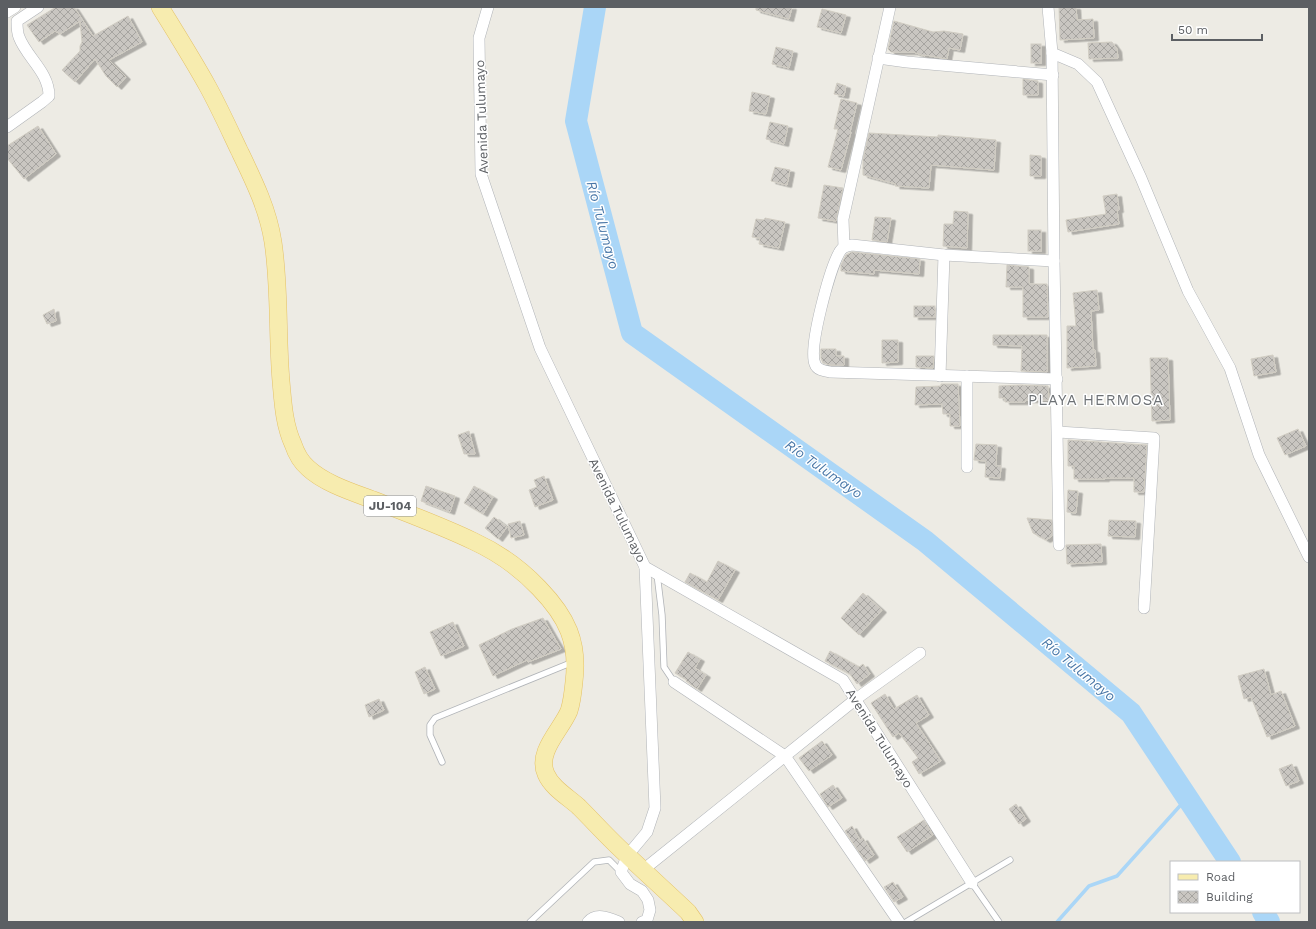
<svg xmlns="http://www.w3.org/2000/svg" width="1316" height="929" viewBox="0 0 1316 929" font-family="'Work Sans',sans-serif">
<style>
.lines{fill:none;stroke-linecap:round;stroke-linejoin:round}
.stream{stroke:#aad6f7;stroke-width:3.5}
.river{stroke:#aad6f7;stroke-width:22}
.building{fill:url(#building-cross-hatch);stroke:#d1cdc3;filter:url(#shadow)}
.lane-casing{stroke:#b1b4b8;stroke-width:7}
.street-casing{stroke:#b1b4b8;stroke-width:12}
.primary-casing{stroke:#e4c166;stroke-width:18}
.lane{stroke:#fff;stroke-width:5.5}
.street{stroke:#fff;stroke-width:11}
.primary{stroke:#f7ecaf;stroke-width:17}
.labels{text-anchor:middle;stroke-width:3;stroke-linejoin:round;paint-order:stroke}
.shield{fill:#fff;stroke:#8d8f92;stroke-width:1}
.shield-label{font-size:12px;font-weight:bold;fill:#5c5f63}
.street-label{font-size:13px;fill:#5c5f63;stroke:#fff}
.water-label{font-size:14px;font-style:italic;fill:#4977a7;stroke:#fff}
.quarter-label{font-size:15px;letter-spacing:1px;fill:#6d7175;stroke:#fff}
</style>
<defs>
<pattern id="building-cross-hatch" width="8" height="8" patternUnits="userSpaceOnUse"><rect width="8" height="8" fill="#c9c6c1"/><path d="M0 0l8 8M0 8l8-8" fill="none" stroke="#a6a4a0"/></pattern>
<filter id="shadow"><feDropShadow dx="4.5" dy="2.5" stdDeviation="0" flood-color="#0004"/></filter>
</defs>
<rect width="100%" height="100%" fill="#edebe4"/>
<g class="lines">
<polyline class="stream" points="1057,922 1089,886 1117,876 1187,798"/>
<g class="river">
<polyline points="595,7 576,121 632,333 925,541 1131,713 1230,862"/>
<polyline points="1263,912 1269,922"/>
</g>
</g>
<g class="building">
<polygon points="56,7 74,7 93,36 128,16 142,42 109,60 126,77 117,87 106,76 95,59 75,82 62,70 80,51 80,46 82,42 80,21 60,34 55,31 39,42 27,25"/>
<polygon points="756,7 792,7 789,19 756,10"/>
<polygon points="1059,7 1076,7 1077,20 1093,19 1094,38 1060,40"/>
<polygon points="822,9 846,15 841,33 817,27"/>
<polygon points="894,21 933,32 944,31 963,34 960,50 949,48 947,59 926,55 925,56 913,52 891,52 888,49"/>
<polygon points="1112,42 1117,49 1118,58 1089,59 1088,43"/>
<rect x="1031" y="44" width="10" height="19"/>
<polygon points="776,47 793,51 789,68 772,64"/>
<polygon points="1023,79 1038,81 1038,95 1023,95"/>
<polygon points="837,83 846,86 844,96 834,94"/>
<polygon points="752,92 770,96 766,114 749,111"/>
<polygon points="841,99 857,103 850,132 851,132 841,170 828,167 838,129 834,129"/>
<polygon points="770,122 788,126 784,144 766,139"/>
<polygon points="38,126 56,154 24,179 7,158 7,146"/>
<polygon points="869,133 938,137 938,135 996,140 994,170 931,165 929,188 895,186 896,184 863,175 863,159"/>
<polygon points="1030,155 1041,156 1041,176 1030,176"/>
<polygon points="775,167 790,170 787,185 771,181"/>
<polygon points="824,185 843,188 836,221 818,218"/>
<polygon points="1117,194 1119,210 1117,210 1119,224 1068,232 1066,220 1106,214 1103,196"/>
<polygon points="954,211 968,212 967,248 943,246 944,224 953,224"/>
<polygon points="875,217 891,218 887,242 872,240"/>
<polygon points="765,218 785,222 779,248 759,244 760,238 752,237 756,219 764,220"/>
<rect x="1028" y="230" width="13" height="21"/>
<polygon points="852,252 920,259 919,274 874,270 874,274 841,271 841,265 846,255"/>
<polygon points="1007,265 1029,267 1029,284 1047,284 1048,317 1023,317 1023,287 1006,287"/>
<polygon points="1097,290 1099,310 1091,311 1093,350 1095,350 1096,366 1067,368 1067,326 1076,326 1073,293"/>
<rect x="914" y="306" width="21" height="11"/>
<polygon points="54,309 56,321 47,324 43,315"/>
<polygon points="993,335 1047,335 1047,372 1021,371 1022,346 993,345"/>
<polygon points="882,340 898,340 898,362 882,363"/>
<polygon points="821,349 836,349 836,356 844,356 844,365 831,365 823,363 821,358"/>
<polygon points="1273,355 1276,372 1254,376 1251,359"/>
<polygon points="916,356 934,356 933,368 916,367"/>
<polygon points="1150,358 1168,358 1170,420 1152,421"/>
<polygon points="941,384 958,384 960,426 950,426 950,414 943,414 942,404 915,405 916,387 941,386"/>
<polygon points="1021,385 1048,386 1049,400 1025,400 1025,402 1005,402 1005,398 999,398 999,386"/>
<polygon points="1298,429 1306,446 1285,455 1277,438"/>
<polygon points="469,431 475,454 464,454 458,435"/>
<polygon points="1068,440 1147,445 1144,492 1134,492 1134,478 1105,478 1105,479 1074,479 1074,466 1068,466"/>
<polygon points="976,444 997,445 996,466 1001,466 1000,478 985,477 986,461 974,460"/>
<polygon points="544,476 553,500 535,507 529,490 537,487 534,480"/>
<polygon points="426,486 455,496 450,512 421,501"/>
<polygon points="474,486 493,497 483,514 464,503"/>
<polygon points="1068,490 1078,491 1076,513 1067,512"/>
<polygon points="494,517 507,527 498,539 485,528"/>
<polygon points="1027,518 1052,520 1052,536 1046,540 1033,533"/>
<polygon points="1109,520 1136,521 1135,537 1108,536"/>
<polygon points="520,521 524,535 511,538 508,524"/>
<polygon points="1101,544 1102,562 1067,564 1066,545"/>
<polygon points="718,561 735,570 718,600 685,582 690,573 707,582"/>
<polygon points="863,593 882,610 859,635 841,618"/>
<polygon points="543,618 561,649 528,662 527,660 493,676 479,645 512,629"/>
<polygon points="453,622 464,646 441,656 430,632"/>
<polygon points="830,651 859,667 863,664 870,674 857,684 850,674 825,661"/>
<polygon points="688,652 700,659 695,668 706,675 697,689 686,681 687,680 675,673"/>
<polygon points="425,667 435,689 424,694 415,672"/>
<polygon points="1264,669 1271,695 1281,691 1295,726 1267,737 1251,697 1244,699 1238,676"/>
<polygon points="885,694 894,709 917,695 929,715 916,723 941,761 919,774 912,762 918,758 899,733 893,737 871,703"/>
<polygon points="379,699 384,710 369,717 365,705"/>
<polygon points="822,741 832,755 809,771 799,758"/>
<polygon points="1292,764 1299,781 1286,786 1279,769"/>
<polygon points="833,785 842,798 828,807 820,794"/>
<polygon points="1016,804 1026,819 1019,824 1009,809"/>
<polygon points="924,820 933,835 907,852 897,837"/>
<polygon points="852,826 860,840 863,838 874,855 865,861 845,831"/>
<polygon points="893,882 903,897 894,902 884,887"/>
</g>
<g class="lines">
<g class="lane-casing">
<g id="lane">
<polyline points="657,574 662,615 664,667 674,682"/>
<polyline points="442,762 430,735 430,725 435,718 573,662"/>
<polyline points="972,883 999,922"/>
<polyline points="530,922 594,862 609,860 621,872"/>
<polyline points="906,922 1010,860"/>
</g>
</g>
<g class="street-casing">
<g id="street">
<polyline points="488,7 479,38 481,174 540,348 645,567 843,680 972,883"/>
<polyline points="1048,7 1052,53 1078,64 1097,82 1141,178 1188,291 1230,368 1259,455 1309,557"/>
<polyline points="7,12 15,7"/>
<polyline points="1052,53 1054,261 1059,545"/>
<polyline points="878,58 907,62 1053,75"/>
<path d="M7 127 42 102 49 96C49 72 27 58 19 37 17 32 17 26 17 21L38 7"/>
<polyline points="844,247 843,219 890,7"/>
<path d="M1054 261 944 255 852 245C846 246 842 247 839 253 830 269 808 347 815 364 817 370 824 371 830 372L1057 379"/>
<polyline points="940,376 944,255"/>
<polyline points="967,376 967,467"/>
<polyline points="1058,432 1154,438 1144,608"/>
<polyline points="674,682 785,756 899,922"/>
<polyline points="643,870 856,699 920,653"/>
<path d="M588 922C596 912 609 918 619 922"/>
<polyline points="642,922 647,920 650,910 648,900 642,891 630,884 621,872 627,856 647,832 655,808 645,567"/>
</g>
</g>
<g class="primary-casing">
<path id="primary" d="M160 7C176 33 193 60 208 87 219 107 229 129 239 150 253 179 268 209 273 242 280 288 277 335 281 381 283 403 284 424 293 444 296 453 301 462 308 468 325 484 355 493 376 501 409 514 442 526 473 541 497 552 521 569 539 588 567 617 579 642 574 682 573 692 572 702 569 711 561 730 536 752 546 774 552 788 568 797 579 807 595 823 611 841 628 856 648 875 668 893 688 912L695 922"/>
</g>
<use href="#lane" class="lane"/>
<use href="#street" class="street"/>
<use href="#primary" class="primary"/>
</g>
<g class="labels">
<rect class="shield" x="364" y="496" width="52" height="20" rx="3"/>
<g class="shield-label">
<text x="390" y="510">JU-104</text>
</g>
<g class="street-label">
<text transform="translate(481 117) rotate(-92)" y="5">Avenida Tulumayo</text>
<text transform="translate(618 510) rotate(64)" y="5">Avenida Tulumayo</text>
<text transform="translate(880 738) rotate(58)" y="5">Avenida Tulumayo</text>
</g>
<g class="water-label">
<text transform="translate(603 225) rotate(75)" y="5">Río Tulumayo</text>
<text transform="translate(824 469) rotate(35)" y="5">Río Tulumayo</text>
<text transform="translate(1079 669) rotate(40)" y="5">Río Tulumayo</text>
</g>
<g class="quarter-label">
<text x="1096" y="405">PLAYA HERMOSA</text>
</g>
</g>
<rect width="1316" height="929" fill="none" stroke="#5c5f63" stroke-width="16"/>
<rect x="1170" y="861" width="130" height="52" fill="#ffffff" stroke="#bebfc1"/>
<rect x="1178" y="874" width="20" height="6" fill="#f7ecaf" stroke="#bebfc1"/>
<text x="1206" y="881" font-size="12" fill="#5c5f63">Road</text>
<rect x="1178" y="891" width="20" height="12" fill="url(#building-cross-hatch)" stroke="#bebfc1"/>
<text x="1206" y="901" font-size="12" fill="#5c5f63">Building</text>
<path d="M1172 34v6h90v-6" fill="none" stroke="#5c5f63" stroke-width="2"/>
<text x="1178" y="34" font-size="12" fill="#5c5f63" stroke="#ffffff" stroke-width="3" paint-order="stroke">50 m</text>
</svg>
